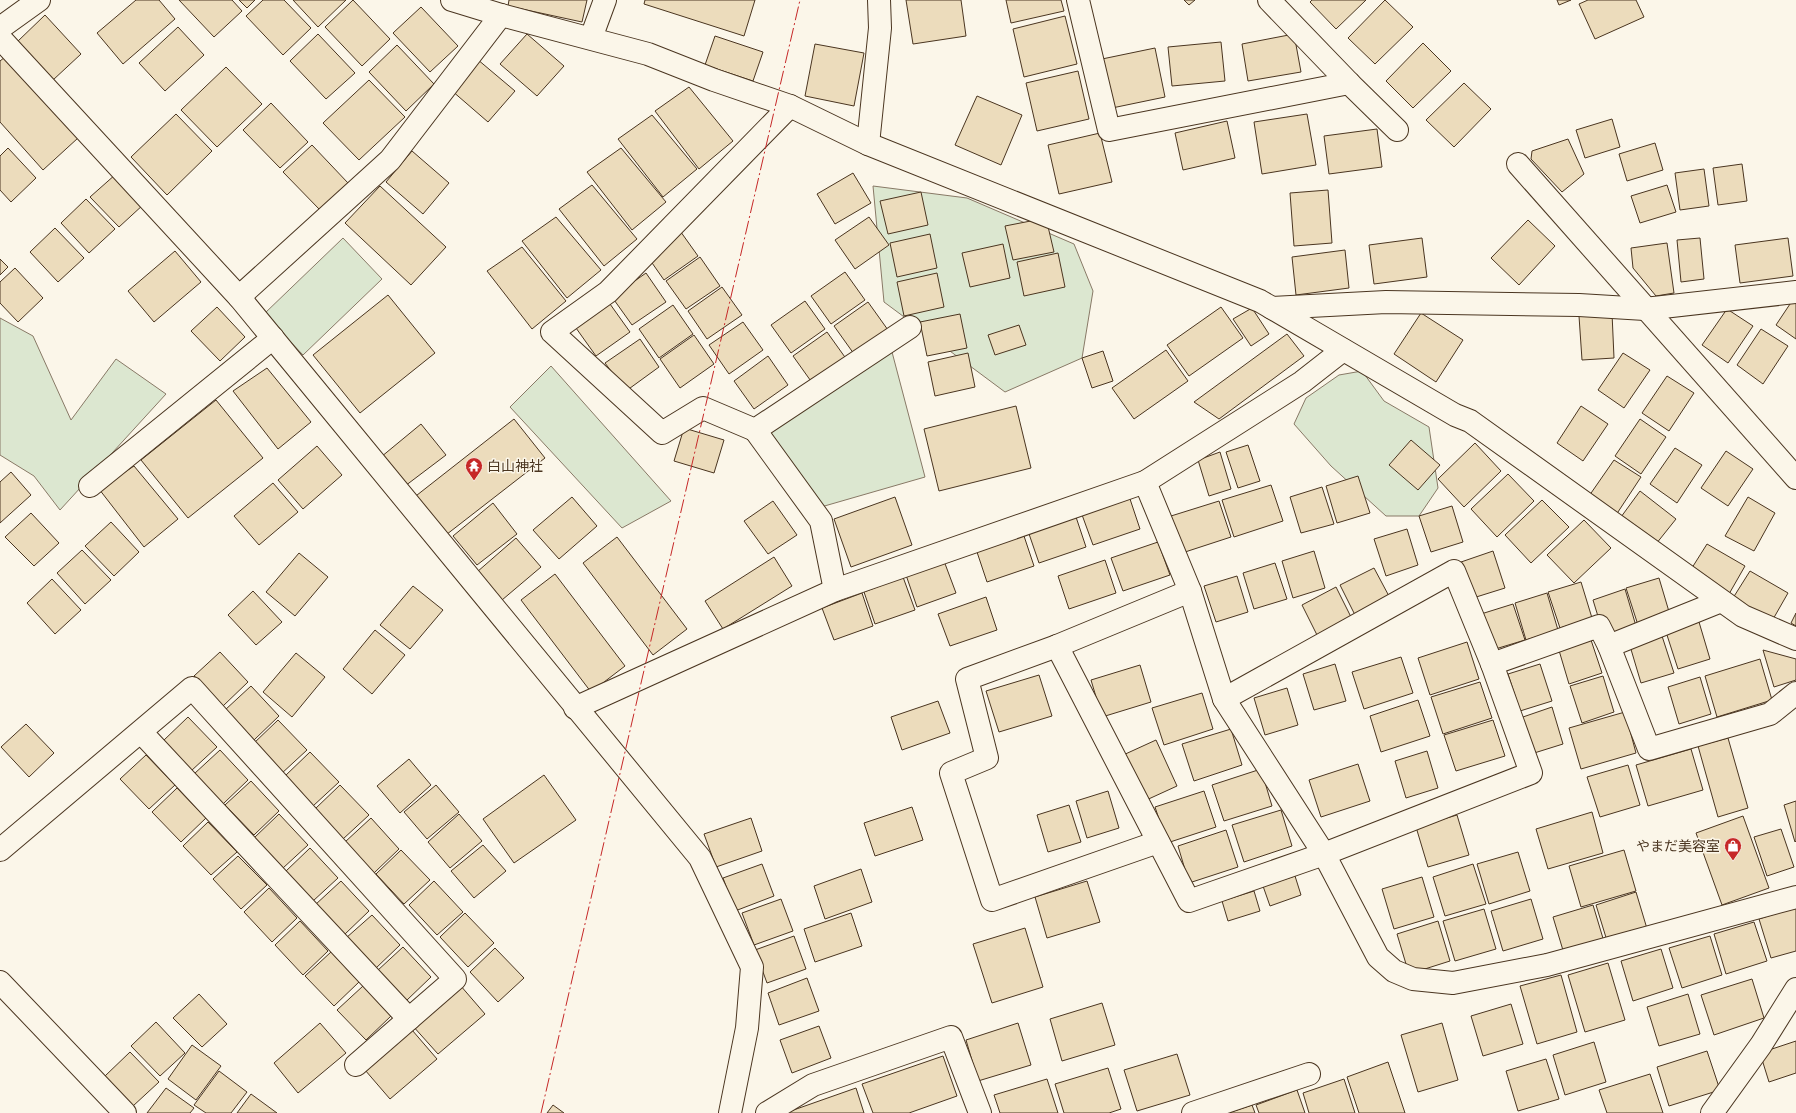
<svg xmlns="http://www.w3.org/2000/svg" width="1796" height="1113" viewBox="0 0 1796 1113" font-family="'DejaVu Sans','Noto Sans JP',sans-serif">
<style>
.green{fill:#dce7d0;stroke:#887966}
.building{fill:#ecdcbc;stroke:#4a3520}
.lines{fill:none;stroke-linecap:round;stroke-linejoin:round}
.minor-casing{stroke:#4a3520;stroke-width:24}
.tertiary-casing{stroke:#4a3520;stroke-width:24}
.minor{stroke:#fbf6e9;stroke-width:22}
.tertiary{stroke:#fbf6e9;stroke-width:22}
.power{stroke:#c62828;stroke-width:1;stroke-dasharray:14 3 2 3;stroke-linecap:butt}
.labels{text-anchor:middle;stroke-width:3;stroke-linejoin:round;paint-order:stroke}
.poi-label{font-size:14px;fill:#4a3520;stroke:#fbf6e9;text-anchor:start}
</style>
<rect width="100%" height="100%" fill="#fbf6e9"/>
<g class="green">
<polygon points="873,186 967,198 1074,244 1093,291 1082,358 1005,392 884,302"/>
<polygon points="343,238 382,279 303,355 264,314"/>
<polygon points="0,318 33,336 71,420 116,359 166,394 60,510 34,476 0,455"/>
<polygon points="892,352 925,477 821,507 769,430"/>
<polygon points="551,366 671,501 622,528 510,407"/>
<polygon points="1362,371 1384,401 1429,427 1438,488 1419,516 1386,516 1331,466 1294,424 1306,398 1339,375"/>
</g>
<g class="building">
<polygon points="136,0 159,0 175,19 123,64 97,33"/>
<polygon points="179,0 232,0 242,11 214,37"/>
<polygon points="239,0 255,0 247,8"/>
<polygon points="263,0 284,0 311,28 283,55 246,16"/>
<polygon points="293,0 346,0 318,27"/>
<polygon points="353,0 390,39 362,66 325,27"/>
<polygon points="509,0 587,0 582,22 508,6"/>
<polygon points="645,0 755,0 744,36 644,4"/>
<polygon points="906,0 961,0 966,36 913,44"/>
<polygon points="1006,0 1061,0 1064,11 1011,23"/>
<polygon points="1184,0 1195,0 1189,5"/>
<polygon points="1312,0 1366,0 1336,29 1310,2"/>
<polygon points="1385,0 1413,27 1375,64 1348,38"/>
<polygon points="1557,0 1571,0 1559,5"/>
<polygon points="1588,0 1636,0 1644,17 1595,39 1579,4"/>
<polygon points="421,7 458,46 430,72 393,33"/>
<polygon points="45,15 81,54 53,80 17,42"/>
<polygon points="1065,16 1077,64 1024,77 1013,29"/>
<polygon points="178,27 204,55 165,91 139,63"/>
<polygon points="318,34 355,73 326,99 290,61"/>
<polygon points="527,34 564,66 537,96 500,64"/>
<polygon points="1294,34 1301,72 1248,81 1242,44"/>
<polygon points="715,36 763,52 753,81 705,65"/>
<polygon points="1221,42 1225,81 1172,86 1168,47"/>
<polygon points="1423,43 1451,71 1413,108 1386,81"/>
<polygon points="815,44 864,53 854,106 805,96"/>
<polygon points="397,45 434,84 406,111 369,72"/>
<polygon points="1155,48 1165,97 1112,108 1102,59"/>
<polygon points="5,57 78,138 43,170 0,122 0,61"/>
<polygon points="477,59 515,91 488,122 451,90"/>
<polygon points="226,67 262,104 217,147 181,110"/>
<polygon points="1078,71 1089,119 1037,131 1026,83"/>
<polygon points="369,80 405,117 359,160 323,123"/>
<polygon points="1464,83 1491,109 1454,147 1426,120"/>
<polygon points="689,87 733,141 699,169 655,111"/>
<polygon points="977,96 1022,115 1001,165 955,145"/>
<polygon points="271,103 308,142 280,168 243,130"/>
<polygon points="176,114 212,151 167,195 131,157"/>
<polygon points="1307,114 1316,165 1262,174 1254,122"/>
<polygon points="652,115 697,169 663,197 618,139"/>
<polygon points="1612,119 1620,147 1585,158 1576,130"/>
<polygon points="1227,121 1235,158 1183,170 1175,133"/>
<polygon points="1377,129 1382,167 1329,174 1324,136"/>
<polygon points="1100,133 1112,182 1059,194 1048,145"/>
<polygon points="1568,139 1584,174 1562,192 1531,159 1532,151"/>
<polygon points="1655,143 1663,170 1627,181 1619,154"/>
<polygon points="312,145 348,183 320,210 283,172"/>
<polygon points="8,148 36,178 11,202 0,190 0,156"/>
<polygon points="621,148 666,202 632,230 587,172"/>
<polygon points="412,151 449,183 423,214 386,182"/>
<polygon points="1742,164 1747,201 1718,205 1713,168"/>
<polygon points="1704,169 1709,206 1680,210 1675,173"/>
<polygon points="853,173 871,203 835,224 817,194"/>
<polygon points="116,174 144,204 119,227 90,197"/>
<polygon points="592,185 637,239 604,266 559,209"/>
<polygon points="1667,185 1676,212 1640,223 1631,196"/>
<polygon points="380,186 446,247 411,285 345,223"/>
<polygon points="1328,190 1332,243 1294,246 1290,193"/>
<polygon points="921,192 928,225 888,234 880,201"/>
<polygon points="86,199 115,229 89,253 61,223"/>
<polygon points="556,217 601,270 567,298 522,241"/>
<polygon points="869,217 889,245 855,269 835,240"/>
<polygon points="1046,218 1054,252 1013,260 1005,226"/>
<polygon points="1528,220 1555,246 1519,285 1491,258"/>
<polygon points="55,228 84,258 58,282 30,252"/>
<polygon points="678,228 698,256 664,280 650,260"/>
<polygon points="930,234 937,268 897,277 890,243"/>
<polygon points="1422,238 1427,277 1374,284 1369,245"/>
<polygon points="1700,238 1704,279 1681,282 1677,240"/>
<polygon points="1788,238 1793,276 1740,283 1735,245"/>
<polygon points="1667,243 1674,293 1656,296 1633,268 1631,248"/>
<polygon points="1003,244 1010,278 970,287 962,253"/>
<polygon points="522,247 566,301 532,329 487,271"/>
<polygon points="1345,250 1349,288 1296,295 1292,257"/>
<polygon points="175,251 201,282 154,322 128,291"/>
<polygon points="1058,253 1065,287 1024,296 1017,262"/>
<polygon points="700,257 720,286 686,309 666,281"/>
<polygon points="0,259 8,267 0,275"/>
<polygon points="15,268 43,298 18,322 0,303 0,282"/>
<polygon points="845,272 865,300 831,324 811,296"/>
<polygon points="646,273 666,302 632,325 612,297"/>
<polygon points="937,273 944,307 904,316 897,282"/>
<polygon points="722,287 742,315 707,339 688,311"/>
<polygon points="388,295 435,353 360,413 313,355"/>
<polygon points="1794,298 1796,300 1796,339 1776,325"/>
<polygon points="805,301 825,329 791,353 771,325"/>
<polygon points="868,302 888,330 854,354 834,326"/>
<polygon points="610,304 630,332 596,356 576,328"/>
<polygon points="673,305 693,334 659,358 639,329"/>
<polygon points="217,307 245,337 220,361 191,331"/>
<polygon points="1221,307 1243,338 1189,376 1167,345"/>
<polygon points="1252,308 1269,334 1251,346 1233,319"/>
<polygon points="1727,309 1753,326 1728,363 1702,345"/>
<polygon points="1421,313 1463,340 1436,382 1394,354"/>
<polygon points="1612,313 1614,358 1582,360 1579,316"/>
<polygon points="960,314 967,348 927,356 920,322"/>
<polygon points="743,322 763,350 729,374 709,345"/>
<polygon points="1019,325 1026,345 995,355 988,335"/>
<polygon points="1761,329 1788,346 1763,384 1737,365"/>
<polygon points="827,332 847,360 813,384 793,356"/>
<polygon points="1287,334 1304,356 1219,419 1194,402"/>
<polygon points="694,335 714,364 680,388 660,359"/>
<polygon points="640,339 659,367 626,391 605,363"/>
<polygon points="1166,350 1188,381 1134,419 1112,388"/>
<polygon points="1103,351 1113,381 1092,388 1082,358"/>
<polygon points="968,353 975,387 935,396 928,362"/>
<polygon points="1623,353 1650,370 1624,408 1598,390"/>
<polygon points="768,356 788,385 754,409 734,381"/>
<polygon points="267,368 311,422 278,449 233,391"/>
<polygon points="1667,376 1694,393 1669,431 1642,413"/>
<polygon points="216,400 263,458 188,518 141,460"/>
<polygon points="1016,406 1031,468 939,491 924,429"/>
<polygon points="1581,406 1608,424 1583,461 1557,443"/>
<polygon points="514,419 545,458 442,538 412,499"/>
<polygon points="1640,419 1666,437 1641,474 1615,456"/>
<polygon points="421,424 446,455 405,486 381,457"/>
<polygon points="684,428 724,440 714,473 674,461"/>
<polygon points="1411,440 1440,465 1418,490 1389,465"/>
<polygon points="1475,443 1501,471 1464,507 1438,479"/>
<polygon points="1248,445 1260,481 1238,488 1226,452"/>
<polygon points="317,446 342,475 303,509 278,480"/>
<polygon points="1675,448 1702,465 1677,503 1650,484"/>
<polygon points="1726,451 1753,469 1728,506 1701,488"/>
<polygon points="1220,452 1231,489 1209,496 1198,460"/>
<polygon points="1614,460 1641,477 1616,515 1589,496"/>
<polygon points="134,466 178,519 144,547 99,489"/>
<polygon points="11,472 31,495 0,523 0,482"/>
<polygon points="1508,474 1534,501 1497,537 1471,509"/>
<polygon points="1358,476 1370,513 1337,523 1326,486"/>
<polygon points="273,483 298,512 259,545 234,516"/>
<polygon points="1271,485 1283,521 1234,537 1222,500"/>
<polygon points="1322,487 1334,524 1301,533 1290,497"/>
<polygon points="1640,491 1676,519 1656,544 1621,517"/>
<polygon points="1129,496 1140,529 1093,545 1081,512"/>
<polygon points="572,497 597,526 559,559 533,530"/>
<polygon points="895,497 912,545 851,567 834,519"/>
<polygon points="1748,497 1775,513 1754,551 1725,536"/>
<polygon points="1542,500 1569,527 1531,563 1505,535"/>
<polygon points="773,501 797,535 768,554 744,521"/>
<polygon points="1219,501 1231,537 1182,553 1171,516"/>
<polygon points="493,503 517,534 477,565 453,536"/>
<polygon points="1452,506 1463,542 1431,552 1419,516"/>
<polygon points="31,513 59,543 34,566 5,537"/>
<polygon points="1075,514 1086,547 1039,563 1028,531"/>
<polygon points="1584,520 1611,548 1574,583 1547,555"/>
<polygon points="111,522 139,552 114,576 85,546"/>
<polygon points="1407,529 1418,565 1386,576 1374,539"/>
<polygon points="1023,533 1034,566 987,582 976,549"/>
<polygon points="617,537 687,629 653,655 583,563"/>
<polygon points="516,538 541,567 502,600 477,572"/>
<polygon points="1158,542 1170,575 1123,591 1111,558"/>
<polygon points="1707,544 1745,566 1729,594 1690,571"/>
<polygon points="82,550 111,580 85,604 57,573"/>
<polygon points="1314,551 1325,588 1293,598 1282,561"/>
<polygon points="1493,551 1505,588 1473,598 1461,562"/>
<polygon points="299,553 328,577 295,616 266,592"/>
<polygon points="774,557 792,586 723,629 705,601"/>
<polygon points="1105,560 1116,593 1069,609 1058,576"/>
<polygon points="944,561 956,593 917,607 906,575"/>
<polygon points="1275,563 1287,599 1254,609 1243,573"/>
<polygon points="1374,568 1390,598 1355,615 1340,585"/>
<polygon points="1750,571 1788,593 1772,621 1733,598"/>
<polygon points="555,574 625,666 591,692 521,600"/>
<polygon points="1237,576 1248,612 1216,622 1204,586"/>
<polygon points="903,577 915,610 875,624 864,592"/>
<polygon points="1659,578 1670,615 1638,625 1626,588"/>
<polygon points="52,579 81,610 55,634 27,603"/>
<polygon points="1581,582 1592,618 1560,628 1548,592"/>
<polygon points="413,586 443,610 410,649 380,625"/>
<polygon points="1336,587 1351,617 1317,635 1302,605"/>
<polygon points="1625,589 1636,626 1604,636 1593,600"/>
<polygon points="253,591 282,622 256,645 228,615"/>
<polygon points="862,593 873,626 834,640 822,608"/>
<polygon points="1547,593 1558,630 1526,640 1515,603"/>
<polygon points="986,597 997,630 950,646 938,614"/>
<polygon points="1513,604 1525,640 1492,650 1481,614"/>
<polygon points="1796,613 1796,626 1791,623"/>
<polygon points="1699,622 1710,659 1678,669 1666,632"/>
<polygon points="375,630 405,655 372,694 343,669"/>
<polygon points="1662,636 1674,673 1641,683 1630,646"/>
<polygon points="1590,637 1602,673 1569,684 1558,647"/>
<polygon points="1467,642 1479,679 1430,695 1418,658"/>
<polygon points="1763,650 1796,659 1796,680 1774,687"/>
<polygon points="220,652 248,682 223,706 194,676"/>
<polygon points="296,653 325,677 292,717 263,692"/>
<polygon points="1401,657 1413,693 1364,709 1352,672"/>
<polygon points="1760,659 1772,700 1717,717 1705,676"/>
<polygon points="1335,664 1346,701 1314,710 1303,674"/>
<polygon points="1540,664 1552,701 1520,711 1508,674"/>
<polygon points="1140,665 1151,702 1102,717 1091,680"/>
<polygon points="1039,675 1052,716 999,732 986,691"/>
<polygon points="1603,676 1614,712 1582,723 1570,686"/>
<polygon points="1700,677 1711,714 1679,724 1668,687"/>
<polygon points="1480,682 1492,718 1443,734 1431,697"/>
<polygon points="251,686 279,716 254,740 225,710"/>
<polygon points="1287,688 1298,725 1265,735 1254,698"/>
<polygon points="1202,693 1213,729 1164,745 1152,708"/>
<polygon points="1418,700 1430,736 1381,752 1370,716"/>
<polygon points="938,701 950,733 902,750 891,717"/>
<polygon points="1552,707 1563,744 1531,754 1520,718"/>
<polygon points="1625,712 1636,753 1581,769 1569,728"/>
<polygon points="188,717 217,747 191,771 163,741"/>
<polygon points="278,720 307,750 281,774 253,744"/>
<polygon points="1493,720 1505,756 1456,771 1444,735"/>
<polygon points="26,724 54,753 29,777 1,747"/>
<polygon points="1231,729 1242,765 1194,781 1182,744"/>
<polygon points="1728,738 1748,808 1718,817 1698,746"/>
<polygon points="1156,740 1177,786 1142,802 1121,756"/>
<polygon points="1691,749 1703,790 1648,806 1636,765"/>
<polygon points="220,750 248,780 223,804 194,774"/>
<polygon points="1427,751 1438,788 1406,798 1395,761"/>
<polygon points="310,752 339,782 313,806 285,776"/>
<polygon points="146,755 175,785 149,809 120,779"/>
<polygon points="409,759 431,785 400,813 377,786"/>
<polygon points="1358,764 1370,801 1321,817 1309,780"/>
<polygon points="1628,765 1640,805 1600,817 1587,777"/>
<polygon points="1261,769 1272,806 1224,821 1212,785"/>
<polygon points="544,775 576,820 514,863 483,819"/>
<polygon points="251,781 279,811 254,835 225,805"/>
<polygon points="340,785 369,815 343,839 315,809"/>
<polygon points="436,785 459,812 427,839 404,812"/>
<polygon points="177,788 206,818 181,842 152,812"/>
<polygon points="1108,791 1119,828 1087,838 1076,801"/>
<polygon points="1204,791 1216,827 1167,843 1155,807"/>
<polygon points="1796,801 1796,841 1795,842 1784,805"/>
<polygon points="1069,805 1081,842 1048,852 1037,815"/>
<polygon points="912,807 923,840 875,856 864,823"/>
<polygon points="1281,810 1292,846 1244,862 1232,825"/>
<polygon points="1592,812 1603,853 1548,869 1536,829"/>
<polygon points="279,814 308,845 283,868 254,838"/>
<polygon points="459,814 482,841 450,868 428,842"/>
<polygon points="1457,815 1469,855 1428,867 1416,827"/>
<polygon points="1743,816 1769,888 1722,905 1696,833"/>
<polygon points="371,818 399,849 374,873 345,842"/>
<polygon points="751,818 762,851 716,867 704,834"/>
<polygon points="208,822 237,852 211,875 183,846"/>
<polygon points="1781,829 1794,867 1767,876 1754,837"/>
<polygon points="1226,830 1238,867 1189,883 1178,846"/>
<polygon points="483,845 506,871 474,898 451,871"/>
<polygon points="310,848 338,878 313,901 285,872"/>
<polygon points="401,850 430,880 404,904 376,874"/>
<polygon points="1624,850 1636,891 1581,907 1569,866"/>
<polygon points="1518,852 1530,891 1489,904 1477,864"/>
<polygon points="238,856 267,885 241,909 213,879"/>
<polygon points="762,864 774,896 735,911 723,878"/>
<polygon points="1473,864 1486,904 1445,916 1433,877"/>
<polygon points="861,869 872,902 825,919 814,886"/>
<polygon points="1295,876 1301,895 1270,906 1263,886"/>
<polygon points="1422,877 1434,917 1394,929 1382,889"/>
<polygon points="341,881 369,911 344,935 315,905"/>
<polygon points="434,881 463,912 437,935 409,905"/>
<polygon points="1087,881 1100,922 1047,938 1035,897"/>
<polygon points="269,888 297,918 272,942 244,912"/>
<polygon points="1254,891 1260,911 1228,921 1222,901"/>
<polygon points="1636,892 1648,932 1608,944 1596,905"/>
<polygon points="781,899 793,931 754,945 742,913"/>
<polygon points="1531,899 1543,939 1503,951 1491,911"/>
<polygon points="1593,905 1605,945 1565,957 1553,917"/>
<polygon points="1796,907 1796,951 1771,958 1759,919"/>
<polygon points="1484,909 1496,949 1455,961 1443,921"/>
<polygon points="465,913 494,943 468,967 440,937"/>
<polygon points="851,913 862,946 815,962 804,929"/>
<polygon points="372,915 400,945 375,969 346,938"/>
<polygon points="300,921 328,951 303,975 275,945"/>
<polygon points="1438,921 1450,961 1409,974 1397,934"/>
<polygon points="1754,922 1767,961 1726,974 1714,934"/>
<polygon points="1025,928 1043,987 992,1003 973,944"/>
<polygon points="794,936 806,969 767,983 755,950"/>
<polygon points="1710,936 1722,975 1682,988 1669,948"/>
<polygon points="403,947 431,977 406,1001 377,971"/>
<polygon points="495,948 524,978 498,1002 470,972"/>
<polygon points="1661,949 1673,988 1633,1001 1621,961"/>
<polygon points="331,952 359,982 334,1006 305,976"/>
<polygon points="1608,963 1625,1020 1585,1032 1568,975"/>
<polygon points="1561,975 1577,1032 1537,1044 1520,986"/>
<polygon points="807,978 819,1011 779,1025 768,993"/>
<polygon points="1752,979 1764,1018 1714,1035 1701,995"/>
<polygon points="460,985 485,1014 438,1054 412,1025"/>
<polygon points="363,986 391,1016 366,1040 337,1010"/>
<polygon points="199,994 227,1024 202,1047 173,1018"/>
<polygon points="1688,994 1700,1034 1659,1046 1647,1007"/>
<polygon points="1102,1003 1115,1045 1062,1061 1050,1019"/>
<polygon points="1511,1004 1523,1044 1483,1056 1471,1016"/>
<polygon points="156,1022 185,1053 160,1076 131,1046"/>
<polygon points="320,1023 346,1053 298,1093 274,1063"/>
<polygon points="1018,1023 1031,1065 978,1081 966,1040"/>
<polygon points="1442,1023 1458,1080 1418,1092 1401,1035"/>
<polygon points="819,1026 831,1058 792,1073 780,1040"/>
<polygon points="412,1030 437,1059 390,1099 365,1070"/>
<polygon points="1796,1041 1796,1073 1769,1082 1760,1053"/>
<polygon points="1594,1042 1606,1082 1565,1095 1553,1055"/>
<polygon points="192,1045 221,1066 196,1100 168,1079"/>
<polygon points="1707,1051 1720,1090 1669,1106 1657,1067"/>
<polygon points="130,1052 159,1082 133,1106 105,1076"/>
<polygon points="1177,1054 1190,1095 1137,1111 1124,1070"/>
<polygon points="943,1056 957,1096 909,1113 873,1113 862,1084"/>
<polygon points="1546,1059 1559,1099 1518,1111 1506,1071"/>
<polygon points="1388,1062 1405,1113 1359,1113 1347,1077"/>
<polygon points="1108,1068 1121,1109 1109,1113 1064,1113 1055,1084"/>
<polygon points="219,1071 247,1092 231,1113 206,1113 194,1105"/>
<polygon points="1650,1074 1663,1113 1607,1113 1599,1090"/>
<polygon points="1047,1079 1058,1113 1000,1113 994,1095"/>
<polygon points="1344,1079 1355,1113 1309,1113 1303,1093"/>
<polygon points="166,1088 194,1108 190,1113 147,1113"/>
<polygon points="856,1088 864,1113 785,1113"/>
<polygon points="1297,1090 1305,1113 1259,1113 1256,1105"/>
<polygon points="251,1094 277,1113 237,1113"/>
<polygon points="553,1105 564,1113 547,1113"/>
<polygon points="1252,1105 1255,1113 1228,1113"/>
</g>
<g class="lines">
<g class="minor-casing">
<g id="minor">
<polyline points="452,0 501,15 648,54 714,80 790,106 868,144 1260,301 1455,415 1470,421 1743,616 1796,639"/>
<polyline points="1078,0 1109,130 1349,83"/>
<polyline points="1269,0 1349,83 1397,130"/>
<polyline points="0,28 39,0"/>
<polyline points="0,38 239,297 700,858 752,967 747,1028 730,1113"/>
<polyline points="591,38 605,0"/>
<polyline points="790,106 608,292 552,332 662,433 703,408 755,430 910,327"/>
<polyline points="1518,164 1796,478"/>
<polyline points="239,297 390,160 501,15"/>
<polyline points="1272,308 1386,302 1579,305 1645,309 1796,292"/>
<polyline points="755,430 821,521 835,590"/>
<polyline points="1145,482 1190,591 1224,699 1324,854 1378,957 1394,971 1413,979 1453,983 1547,965 1796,897"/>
<polyline points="90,486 273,338"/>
<polyline points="1721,601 1609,646 1649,749 1770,714 1796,693"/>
<polyline points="1057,646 1189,901 1324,854 1531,773 1492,664 1454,571 1224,699"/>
<polyline points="1492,664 1599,626 1609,646"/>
<polyline points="575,708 835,590 1145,482 1302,382 1343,350"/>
<polyline points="141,732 409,1019"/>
<polyline points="1158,842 992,900 951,773 987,758 967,679 1057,646 1190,591"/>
<polyline points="0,850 192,688 455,979 356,1065"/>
<polyline points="0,982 125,1113"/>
<polyline points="767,1113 813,1085 951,1037 980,1113"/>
<polyline points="1193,1113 1309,1074"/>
<polyline points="1712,1113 1761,1045 1796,989"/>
</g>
</g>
<g class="tertiary-casing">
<polyline id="tertiary" points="868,144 880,28 879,0"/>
</g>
<use href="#minor" class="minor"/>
<use href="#tertiary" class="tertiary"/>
<polyline class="power" points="541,1113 800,0"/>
</g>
<defs>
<g id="temple-pin" transform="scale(0.9)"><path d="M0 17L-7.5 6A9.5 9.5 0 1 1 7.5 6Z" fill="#c62828" stroke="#fbf6e9"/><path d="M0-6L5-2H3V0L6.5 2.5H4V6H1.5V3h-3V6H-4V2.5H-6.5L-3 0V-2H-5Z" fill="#fff"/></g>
<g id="shop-pin" transform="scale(0.9)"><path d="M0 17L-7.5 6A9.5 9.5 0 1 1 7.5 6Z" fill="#c62828" stroke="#fbf6e9"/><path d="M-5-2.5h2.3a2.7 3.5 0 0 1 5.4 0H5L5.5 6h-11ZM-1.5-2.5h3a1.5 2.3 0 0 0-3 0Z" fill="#fff"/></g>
</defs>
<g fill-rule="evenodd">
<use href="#temple-pin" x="474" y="466"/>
<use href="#shop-pin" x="1733" y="846"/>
</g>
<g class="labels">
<g class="poi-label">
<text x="487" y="471">白山神社</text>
<text x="1720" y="851" text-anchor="end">やまだ美容室</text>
</g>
</g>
</svg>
